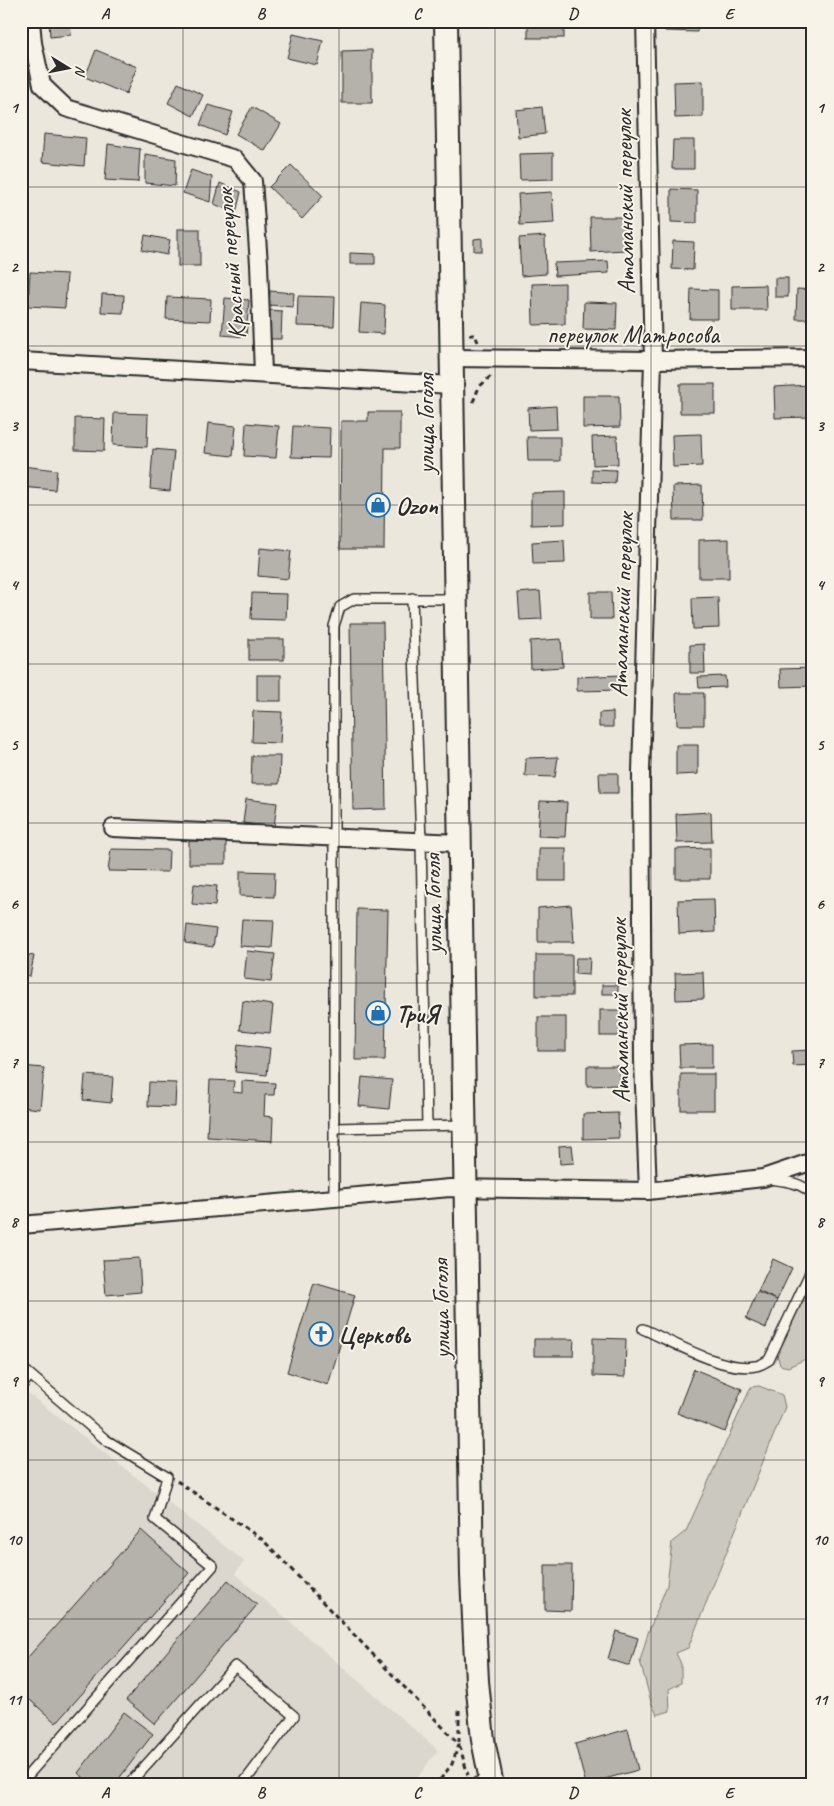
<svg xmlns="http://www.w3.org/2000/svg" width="834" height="1806" viewBox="0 0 834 1806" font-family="Caveat,sans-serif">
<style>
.built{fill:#dbd7ce}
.green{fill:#cbc8bf;stroke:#7b7a75}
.building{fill:#b5b2ab;stroke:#2b2b2b}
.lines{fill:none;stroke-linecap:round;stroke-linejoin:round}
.lane-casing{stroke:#2b2b2b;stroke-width:12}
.street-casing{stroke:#2b2b2b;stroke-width:20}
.secondary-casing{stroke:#2b2b2b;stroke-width:26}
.path{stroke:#2b2b2b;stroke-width:3;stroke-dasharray:5 4;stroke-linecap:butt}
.lane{stroke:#f7f3e8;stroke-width:9}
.street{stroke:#f7f3e8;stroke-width:16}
.secondary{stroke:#f7f3e8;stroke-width:22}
.grid{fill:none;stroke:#2b2b2b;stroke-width:1;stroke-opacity:0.55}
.labels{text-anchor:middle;stroke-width:4;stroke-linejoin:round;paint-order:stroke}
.street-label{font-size:25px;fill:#2b2b2b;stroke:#f7f3e8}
.poi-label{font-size:25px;font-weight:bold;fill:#2b2b2b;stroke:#f7f3e8;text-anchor:start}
.neatline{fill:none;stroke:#2b2b2b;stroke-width:2}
.grid-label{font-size:16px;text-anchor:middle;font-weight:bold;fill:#2b2b2b}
</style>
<rect width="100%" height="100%" fill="#ebe7dd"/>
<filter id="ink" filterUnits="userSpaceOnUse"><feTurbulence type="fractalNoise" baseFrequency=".02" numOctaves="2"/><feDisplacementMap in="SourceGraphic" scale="10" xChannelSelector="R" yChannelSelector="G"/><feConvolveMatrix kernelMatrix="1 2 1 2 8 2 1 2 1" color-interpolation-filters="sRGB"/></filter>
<g filter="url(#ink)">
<polygon class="built" points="21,1388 244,1561 235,1574 438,1750 412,1785 21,1785"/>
<g class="green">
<polygon points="813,1282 812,1356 788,1367 780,1365 776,1351"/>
<polygon points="759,1386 782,1395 785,1407 688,1648 676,1653 681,1664 681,1683 669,1689 670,1711 657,1715 651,1702 640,1661 648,1633 667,1585 672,1542 686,1531 751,1387"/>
</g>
<g class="building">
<polygon points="49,21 70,21 71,35 50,37"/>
<rect x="528" y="21" width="36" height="17"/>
<polygon points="579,21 605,21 606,24 579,25"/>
<polygon points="665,21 698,21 697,32 665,31"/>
<polygon points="293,34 323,41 317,65 287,58"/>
<polygon points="96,50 137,67 126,94 85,77"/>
<polygon points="372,50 372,103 342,103 342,51"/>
<polygon points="703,81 703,117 675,118 674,82"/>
<polygon points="178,83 203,95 193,116 168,103"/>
<polygon points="21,86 24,86 21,119"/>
<polygon points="208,105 233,112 225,135 200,125"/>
<polygon points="252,107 281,124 265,151 236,134"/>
<polygon points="542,107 545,134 518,137 516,110"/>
<polygon points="44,134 86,138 84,166 42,162"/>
<polygon points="673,140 694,140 694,169 672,169"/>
<polygon points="108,144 140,149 138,182 105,180"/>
<polygon points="553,153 553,179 520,180 519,154"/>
<polygon points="145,154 176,159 175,186 145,183"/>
<polygon points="291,165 323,196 302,219 269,187"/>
<polygon points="191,170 212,177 210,202 183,193"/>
<polygon points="220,183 241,192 236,213 214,204"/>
<polygon points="671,189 697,190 697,223 671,222"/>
<polygon points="552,192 554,223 520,225 518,194"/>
<polygon points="590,217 624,217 625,250 591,252"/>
<rect x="178" y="229" width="22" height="37"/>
<polygon points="145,235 170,240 167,255 142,250"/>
<polygon points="545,236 546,274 521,276 519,238"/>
<polygon points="482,238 482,251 474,251 474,239"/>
<polygon points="673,241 694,242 693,270 672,269"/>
<polygon points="350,253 375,254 375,264 350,264"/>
<polygon points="608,261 609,273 555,276 554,263"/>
<polygon points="30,272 67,274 65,308 28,306"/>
<rect x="775" y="278" width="13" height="19"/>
<polygon points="565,283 565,324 533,325 532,284"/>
<polygon points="766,285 767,310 732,310 732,286"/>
<polygon points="691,289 718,290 718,319 690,319"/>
<polygon points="797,289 813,290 813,319 796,319"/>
<polygon points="270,291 294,293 293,307 269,305"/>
<polygon points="102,294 124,295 123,313 101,312"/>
<polygon points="298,296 335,297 334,327 297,326"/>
<polygon points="167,297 211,299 210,321 166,319"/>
<polygon points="225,298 249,300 246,337 222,335"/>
<polygon points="584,302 617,303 616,330 583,329"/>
<polygon points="361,303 385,305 384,334 359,332"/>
<polygon points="267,310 282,311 281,339 267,339"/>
<rect x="680" y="384" width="35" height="29"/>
<polygon points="809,385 810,417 775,418 774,387"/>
<polygon points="583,396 619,396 620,427 583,428"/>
<polygon points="556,406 557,429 529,430 528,408"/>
<polygon points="368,412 400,412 400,448 385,448 384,549 340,549 341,421 368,421"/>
<polygon points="114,413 148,414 147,447 113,445"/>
<polygon points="75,418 105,419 104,451 75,450"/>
<polygon points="208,423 236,426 233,456 205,453"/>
<polygon points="246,423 279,426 276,458 244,456"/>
<polygon points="293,426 330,428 329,458 291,457"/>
<polygon points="701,434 702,466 673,467 672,435"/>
<polygon points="617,436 618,464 593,465 592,437"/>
<polygon points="527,437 560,437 560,461 528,461"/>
<polygon points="153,449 174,451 170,491 150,489"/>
<polygon points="22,466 57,470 55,490 21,487"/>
<polygon points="592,469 616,470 615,483 592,482"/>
<polygon points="702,485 703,520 674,520 673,486"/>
<polygon points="565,492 565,524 531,525 531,493"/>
<polygon points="729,539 729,578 699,578 699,540"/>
<polygon points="564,540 565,563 533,564 532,542"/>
<polygon points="260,548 291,551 288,579 258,576"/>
<polygon points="540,591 542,619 520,620 518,593"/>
<polygon points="590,592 611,592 612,619 590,619"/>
<polygon points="252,593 287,594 286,620 251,619"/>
<polygon points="718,597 719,628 693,629 692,598"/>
<polygon points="350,623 383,623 386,809 353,810"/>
<rect x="249" y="639" width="35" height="21"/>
<polygon points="561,639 563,667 531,669 530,641"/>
<polygon points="704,644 705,673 690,673 690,645"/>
<polygon points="813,668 813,686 781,687 780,669"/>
<rect x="257" y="675" width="24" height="26"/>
<polygon points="622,675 622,690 577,691 577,677"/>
<polygon points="725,676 726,687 699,688 698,677"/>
<polygon points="676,693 704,693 704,725 677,725"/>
<polygon points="253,711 282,712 280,743 252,742"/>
<polygon points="613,712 613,727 599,727 599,713"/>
<polygon points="676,745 698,745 698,774 676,775"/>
<polygon points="252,756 280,756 279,784 251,784"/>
<polygon points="558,757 555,777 525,776 526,758"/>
<polygon points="599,773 618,773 618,793 600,793"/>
<polygon points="246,799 277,803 274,827 243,823"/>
<polygon points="540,801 567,802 565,837 538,836"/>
<polygon points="711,812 712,842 677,843 676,814"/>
<polygon points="189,841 226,842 226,864 189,864"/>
<rect x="539" y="848" width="27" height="33"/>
<polygon points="710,848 710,879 676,879 676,849"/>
<polygon points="111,849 169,850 168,872 108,871"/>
<polygon points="240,871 275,872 274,897 240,896"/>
<polygon points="194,884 217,886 215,906 192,904"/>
<polygon points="714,899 715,932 679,934 678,900"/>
<polygon points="571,905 574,942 538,942 538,908"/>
<polygon points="357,909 388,910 385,1060 355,1060"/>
<polygon points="242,919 274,920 272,948 240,946"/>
<polygon points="187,925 216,929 213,947 185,943"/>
<polygon points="247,951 275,954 271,982 244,979"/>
<polygon points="21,954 34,956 30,976 21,975"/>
<rect x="536" y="955" width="36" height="41"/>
<polygon points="576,958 590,958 589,975 575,974"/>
<polygon points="703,972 704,999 676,1000 675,973"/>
<rect x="602" y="985" width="16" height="9"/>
<polygon points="243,1001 273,1005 270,1033 240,1030"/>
<rect x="600" y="1010" width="23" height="26"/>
<rect x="538" y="1017" width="28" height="34"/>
<polygon points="238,1044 270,1048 267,1075 235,1072"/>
<polygon points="712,1044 712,1068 680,1068 679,1045"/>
<polygon points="813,1050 813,1065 793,1066 792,1051"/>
<polygon points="21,1066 44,1068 40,1109 21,1107"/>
<polygon points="587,1066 619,1066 619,1085 587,1086"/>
<rect x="681" y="1074" width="33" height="36"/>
<polygon points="85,1075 113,1077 111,1103 83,1100"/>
<polygon points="362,1077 392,1080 389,1109 359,1106"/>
<polygon points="210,1080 234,1081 233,1092 242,1093 242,1081 275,1083 274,1095 265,1095 264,1116 273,1117 272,1141 207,1137"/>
<polygon points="149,1082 176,1083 175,1107 148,1106"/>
<polygon points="618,1113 619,1138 583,1139 583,1114"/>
<polygon points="572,1145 574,1163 560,1164 559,1146"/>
<polygon points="139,1258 141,1292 106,1295 103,1260"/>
<polygon points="773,1259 792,1268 777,1300 758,1291"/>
<polygon points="314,1283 355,1295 328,1385 287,1372"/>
<polygon points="757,1292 777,1300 766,1328 746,1319"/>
<polygon points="593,1338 626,1339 625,1377 593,1376"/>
<polygon points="534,1339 574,1339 573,1356 534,1356"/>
<polygon points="694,1369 742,1389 725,1432 677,1413"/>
<polygon points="141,1530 189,1573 56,1723 21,1692 21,1665"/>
<polygon points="545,1565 572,1565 571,1611 545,1610"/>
<polygon points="228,1580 257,1605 155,1724 126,1700"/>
<polygon points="616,1631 638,1638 630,1666 608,1659"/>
<polygon points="124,1712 153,1734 114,1785 93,1785 78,1773"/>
<polygon points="628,1729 638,1770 586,1784 575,1744"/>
</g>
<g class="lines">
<g class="lane-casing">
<g id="lane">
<polyline points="412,598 421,842 427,1126"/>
<polyline points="334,1128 464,1125"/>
<path d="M769 1179C785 1181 802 1182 813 1195"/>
<polyline points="334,1198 334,626 340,607 354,599 455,599"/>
<path d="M643 1329C673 1342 724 1372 755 1366 760 1366 765 1362 769 1360L809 1275 813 1263"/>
<polyline points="21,1367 106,1440 167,1477 155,1519 213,1566 21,1783"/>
<polyline points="21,1387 30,1375"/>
<polyline points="128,1785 235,1666 294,1716 242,1785"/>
<polyline points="472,1785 489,1777"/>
</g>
</g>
<g class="street-casing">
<g id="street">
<polyline points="31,21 33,43 42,85 66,108 235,159 253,181 259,264 263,374"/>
<polyline points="645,21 653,360 641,772 643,1060 648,1191"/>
<polyline points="452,358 653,360 813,358"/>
<polyline points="21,361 452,385"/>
<polyline points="113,828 459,843"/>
<polyline points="21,1225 450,1188 648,1191 763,1178 813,1161"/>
</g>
</g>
<g class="secondary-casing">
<polyline id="secondary" points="446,21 472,1576 477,1681 483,1740 492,1785"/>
</g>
<g class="path">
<polyline points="469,335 475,335 478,342"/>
<polyline points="473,402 479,387 492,375"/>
<polyline points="177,1481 263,1540 459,1744 452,1764 436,1785"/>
<polyline points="459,1710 459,1744 468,1775"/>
</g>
<use href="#lane" class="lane"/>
<use href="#street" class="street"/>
<use href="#secondary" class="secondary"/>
</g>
</g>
<path class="grid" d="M183 21V1785M339 21V1785M495 21V1785M651 21V1785M21 187H813M21 346H813M21 505H813M21 664H813M21 823H813M21 983H813M21 1142H813M21 1301H813M21 1460H813M21 1619H813"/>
<defs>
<g id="shop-ring" transform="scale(1.25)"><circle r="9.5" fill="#f7f3e8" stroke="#1f6fb2" stroke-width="1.5"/><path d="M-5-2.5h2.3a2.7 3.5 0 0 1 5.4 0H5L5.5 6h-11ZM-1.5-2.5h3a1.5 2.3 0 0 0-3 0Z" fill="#1f6fb2"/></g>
<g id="church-ring" transform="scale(1.25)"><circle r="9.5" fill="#f7f3e8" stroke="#1f6fb2" stroke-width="1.5"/><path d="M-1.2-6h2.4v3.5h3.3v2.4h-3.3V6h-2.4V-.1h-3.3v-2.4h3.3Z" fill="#1f6fb2"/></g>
</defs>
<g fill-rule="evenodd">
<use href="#shop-ring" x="378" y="505"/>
<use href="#shop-ring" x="378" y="1013"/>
<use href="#church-ring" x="321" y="1334"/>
</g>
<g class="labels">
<g class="street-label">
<text transform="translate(624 202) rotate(-91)" y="9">Атаманский переулок</text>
<text transform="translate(230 264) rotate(-95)" y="9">Красный переулок</text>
<text x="633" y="343">переулок Матросова</text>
<text transform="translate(425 424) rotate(-90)" y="9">улица Гоголя</text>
<text transform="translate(621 605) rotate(-88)" y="9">Атаманский переулок</text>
<text transform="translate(432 904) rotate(-91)" y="9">улица Гоголя</text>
<text transform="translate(619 1011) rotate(-91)" y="9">Атаманский переулок</text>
<text transform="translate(440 1309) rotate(-91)" y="9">улица Гоголя</text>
</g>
<g class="poi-label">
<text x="396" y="514">Ozon</text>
<text x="396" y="1022">ТриЯ</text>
<text x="338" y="1343">Церковь</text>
</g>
</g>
<rect width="834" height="1806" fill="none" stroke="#f7f3e8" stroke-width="55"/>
<g transform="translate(68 68) rotate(100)" stroke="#f7f3e8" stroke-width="4" paint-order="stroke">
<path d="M0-4L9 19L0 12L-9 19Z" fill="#2b2b2b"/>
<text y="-8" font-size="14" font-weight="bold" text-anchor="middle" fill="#2b2b2b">N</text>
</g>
<rect x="28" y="28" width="778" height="1750" class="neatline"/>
<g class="grid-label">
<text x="105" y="19">A</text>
<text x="261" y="19">B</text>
<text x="417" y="19">C</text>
<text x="573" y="19">D</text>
<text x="729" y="19">E</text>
<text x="14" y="113">1</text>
<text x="820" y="113">1</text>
<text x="14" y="272">2</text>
<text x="820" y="272">2</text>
<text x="14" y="431">3</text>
<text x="820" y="431">3</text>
<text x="14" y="590">4</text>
<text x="820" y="590">4</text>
<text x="14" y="750">5</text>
<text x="820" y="750">5</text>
<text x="14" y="909">6</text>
<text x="820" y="909">6</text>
<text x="14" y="1068">7</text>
<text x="820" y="1068">7</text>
<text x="14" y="1227">8</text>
<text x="820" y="1227">8</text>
<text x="14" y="1386">9</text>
<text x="820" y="1386">9</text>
<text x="14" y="1545">10</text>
<text x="820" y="1545">10</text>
<text x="14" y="1705">11</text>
<text x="820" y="1705">11</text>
<text x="105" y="1798">A</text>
<text x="261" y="1798">B</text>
<text x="417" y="1798">C</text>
<text x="573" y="1798">D</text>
<text x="729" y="1798">E</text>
</g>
</svg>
